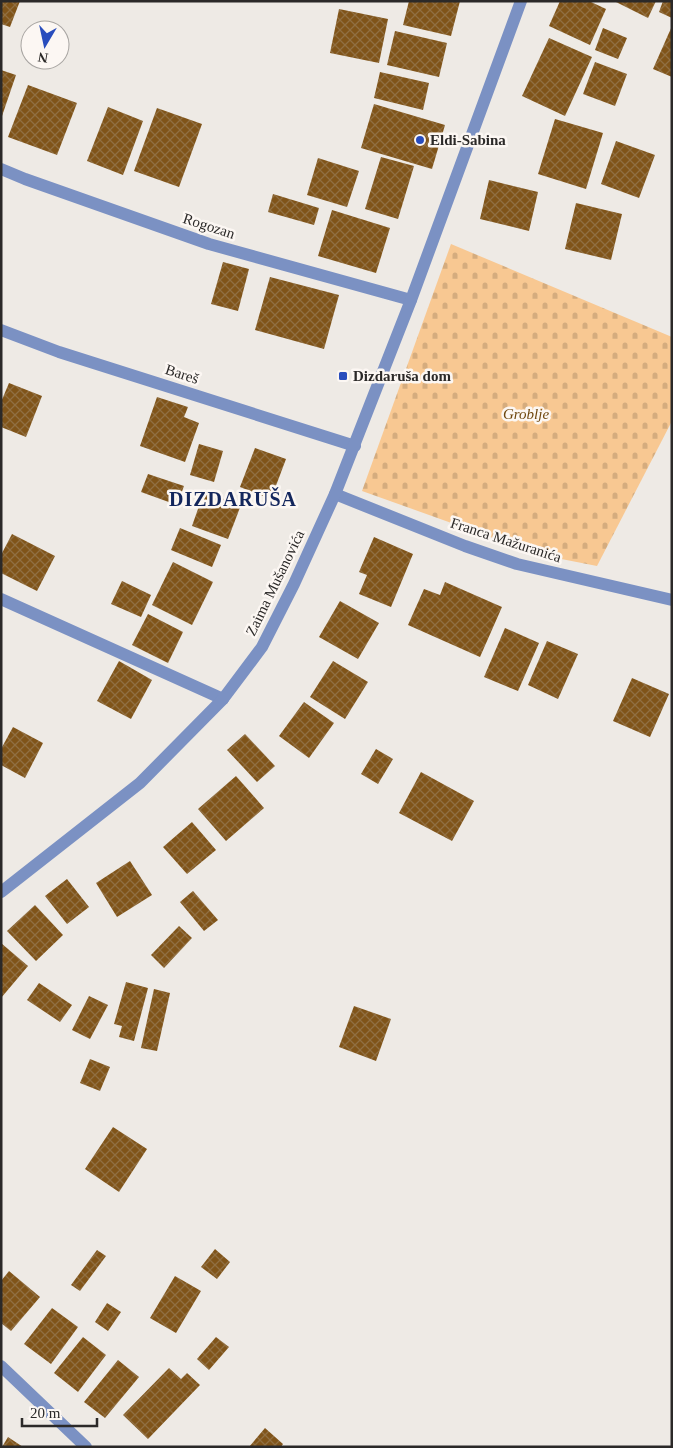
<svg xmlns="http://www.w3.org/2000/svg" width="673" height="1448" viewBox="0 0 673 1448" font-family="'Times New Roman',serif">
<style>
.cemetery{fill:url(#cemetery-stones)}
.building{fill:url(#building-cross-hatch)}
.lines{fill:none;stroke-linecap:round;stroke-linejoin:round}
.minor{stroke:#7b91c3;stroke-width:12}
.tertiary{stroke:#7b91c3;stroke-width:12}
.poi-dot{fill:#294dbd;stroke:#fcf7f3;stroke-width:2}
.labels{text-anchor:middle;stroke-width:5;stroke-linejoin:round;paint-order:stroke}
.poi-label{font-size:15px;font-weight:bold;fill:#2b2928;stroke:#fcf7f3;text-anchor:start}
.street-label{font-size:15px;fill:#2b2928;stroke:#fcf7f3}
.park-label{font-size:15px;font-style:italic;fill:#6f470e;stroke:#fcf7f3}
.district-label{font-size:20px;font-weight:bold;letter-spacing:1px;fill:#13265c;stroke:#fcf7f3}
</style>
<defs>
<pattern id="cemetery-stones" width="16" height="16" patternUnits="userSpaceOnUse" patternTransform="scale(1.25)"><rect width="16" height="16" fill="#f8c892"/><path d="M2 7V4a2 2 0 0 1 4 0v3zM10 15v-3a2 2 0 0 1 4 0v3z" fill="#d5ac7e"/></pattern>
<pattern id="building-cross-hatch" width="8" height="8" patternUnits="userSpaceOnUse" patternTransform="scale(1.25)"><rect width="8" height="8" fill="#805419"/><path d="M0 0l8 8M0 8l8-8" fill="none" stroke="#906f42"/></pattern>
</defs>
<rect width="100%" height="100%" fill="#eeeae5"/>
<polygon class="cemetery" points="451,244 672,337 672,421 597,566 541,555 362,491"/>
<g class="building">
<polygon points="1,1 20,1 10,27 1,24"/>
<polygon points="409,1 460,1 451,36 403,25"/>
<polygon points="560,1 589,1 606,9 590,45 549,26"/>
<polygon points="614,1 656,1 648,18"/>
<polygon points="663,1 672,1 672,18 659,12"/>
<polygon points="339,9 388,19 379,63 330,53"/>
<polygon points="672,26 672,77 653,69"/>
<polygon points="603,28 627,38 618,59 595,50"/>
<polygon points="395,31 447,43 439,77 387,65"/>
<polygon points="549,38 592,57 565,116 522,96"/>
<polygon points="595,62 627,74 615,106 583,94"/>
<polygon points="1,70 16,75 2,116 1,116"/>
<polygon points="380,72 429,83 423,110 374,98"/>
<polygon points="28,85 77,103 57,155 8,137"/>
<polygon points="374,104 445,125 432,169 361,148"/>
<polygon points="108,107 143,121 123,175 87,161"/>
<polygon points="157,108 202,124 179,187 134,171"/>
<polygon points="555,119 603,133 586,189 538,174"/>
<polygon points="616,141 655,155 639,198 601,184"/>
<polygon points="381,157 414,166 398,219 365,209"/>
<polygon points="318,158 359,171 347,207 307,195"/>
<polygon points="489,180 538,192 529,231 480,219"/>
<polygon points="273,194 319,208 314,225 268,212"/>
<polygon points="576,203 622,214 611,260 565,249"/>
<polygon points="332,210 390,228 376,273 318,256"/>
<polygon points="223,262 249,269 238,311 211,304"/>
<polygon points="270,277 339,295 324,349 255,330"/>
<polygon points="9,383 42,396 26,437 1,427 1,402"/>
<polygon points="157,397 188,407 184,417 199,423 185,462 140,446"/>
<polygon points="199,444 223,451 214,482 190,475"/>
<polygon points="255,448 286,459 271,499 240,487"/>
<polygon points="148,474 184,486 177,505 141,492"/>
<polygon points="204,492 241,505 228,539 192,526"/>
<polygon points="180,528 221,545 212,567 171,550"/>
<polygon points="12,534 55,556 37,591 1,573 1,555"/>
<polygon points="374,537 413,554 391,607 359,594 367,575 359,572"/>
<polygon points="173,562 213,582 192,625 152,605"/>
<polygon points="122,581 151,595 141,617 111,604"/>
<polygon points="445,582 502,607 480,657 408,625 424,589 440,595"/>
<polygon points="340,601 379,623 358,659 319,637"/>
<polygon points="148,614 183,632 168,663 132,645"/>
<polygon points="505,628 539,643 518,691 484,677"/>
<polygon points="547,641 578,654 558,699 528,685"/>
<polygon points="119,661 152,680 131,719 97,701"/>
<polygon points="333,661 368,682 345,719 310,697"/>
<polygon points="632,678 669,694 650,737 613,721"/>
<polygon points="304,702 334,723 309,758 279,736"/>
<polygon points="13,727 43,743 25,778 1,765 1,749"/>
<polygon points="245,734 275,766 257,782 227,750"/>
<polygon points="376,749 393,759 378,784 361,774"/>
<polygon points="421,772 474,801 452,841 399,813"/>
<polygon points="236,776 264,808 226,841 198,809"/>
<polygon points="192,822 216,850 187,874 163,847"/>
<polygon points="130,861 152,895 117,917 96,883"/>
<polygon points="67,879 89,907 67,924 45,896"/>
<polygon points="193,891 218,920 204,931 180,902"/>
<polygon points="35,905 63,935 36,961 7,931"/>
<polygon points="179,926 192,938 164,968 151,955"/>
<polygon points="1,943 28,966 1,998"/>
<polygon points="126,982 148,988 134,1041 119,1037 122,1026 114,1024"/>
<polygon points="39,983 72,1005 60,1022 27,1000"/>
<polygon points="154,989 170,993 157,1051 141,1048"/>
<polygon points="89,996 108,1005 90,1039 72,1030"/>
<polygon points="354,1006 391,1019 376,1061 339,1047"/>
<polygon points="90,1059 110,1067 100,1091 80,1083"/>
<polygon points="113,1127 147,1149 119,1192 85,1169"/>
<polygon points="215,1249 230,1262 217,1279 201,1267"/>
<polygon points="97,1250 106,1256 80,1291 71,1285"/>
<polygon points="9,1271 40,1297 11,1331 1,1323 1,1281"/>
<polygon points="175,1276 201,1291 176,1333 150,1318"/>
<polygon points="107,1303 121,1312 108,1331 95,1322"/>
<polygon points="52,1308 78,1327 51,1364 24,1344"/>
<polygon points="83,1337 106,1355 78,1392 54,1373"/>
<polygon points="216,1337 229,1347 209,1370 197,1359"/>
<polygon points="118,1360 139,1377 105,1418 84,1402"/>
<polygon points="169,1368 181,1379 187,1373 200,1385 148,1439 123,1415"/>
<polygon points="265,1428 283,1444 281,1447 249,1447"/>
<polygon points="8,1437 23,1447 2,1447"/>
</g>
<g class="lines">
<g class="minor">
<polyline points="1,169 25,179 209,244 411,300"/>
<polyline points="1,330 59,352 355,446"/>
<polyline points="335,494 465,546 517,564 672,600"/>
<polyline points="1,599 223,699"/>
<polyline points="1,1366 86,1447"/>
</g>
<polyline class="tertiary" points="1,892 140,783 223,699 262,647 294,584 335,494 411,300 521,1"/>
</g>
<g class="poi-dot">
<circle cx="420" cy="140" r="5"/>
<rect x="338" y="371" width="10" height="10" rx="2.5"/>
</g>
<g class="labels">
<g class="poi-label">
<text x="430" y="145">Eldi-Sabina</text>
<text x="353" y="381">Dizdaruša dom</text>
</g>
<g class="street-label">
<text transform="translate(209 226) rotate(18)" y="5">Rogozan</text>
<text transform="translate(182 374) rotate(18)" y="5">Bareš</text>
<text transform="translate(506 540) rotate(18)" y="5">Franca Mažuranića</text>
<text transform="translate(275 583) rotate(-64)" y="5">Zaima Mušanovića</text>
</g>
<g class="park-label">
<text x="526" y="419">Groblje</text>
</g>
<g class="district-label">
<text x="233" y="506">DIZDARUŠA</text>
</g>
</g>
<rect width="673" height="1448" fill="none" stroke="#2b2928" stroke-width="5"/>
<g transform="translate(45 45) rotate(189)"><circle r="24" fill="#fcf7f3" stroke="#a8a5a2"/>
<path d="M0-4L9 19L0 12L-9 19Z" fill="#294dbd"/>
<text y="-8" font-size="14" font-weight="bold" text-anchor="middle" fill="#2b2928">N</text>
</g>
<path d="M22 1418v8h75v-8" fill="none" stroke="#2b2928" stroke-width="2.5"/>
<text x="30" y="1418" font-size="15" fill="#2b2928" stroke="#fcf7f3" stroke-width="4" paint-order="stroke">20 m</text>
</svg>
